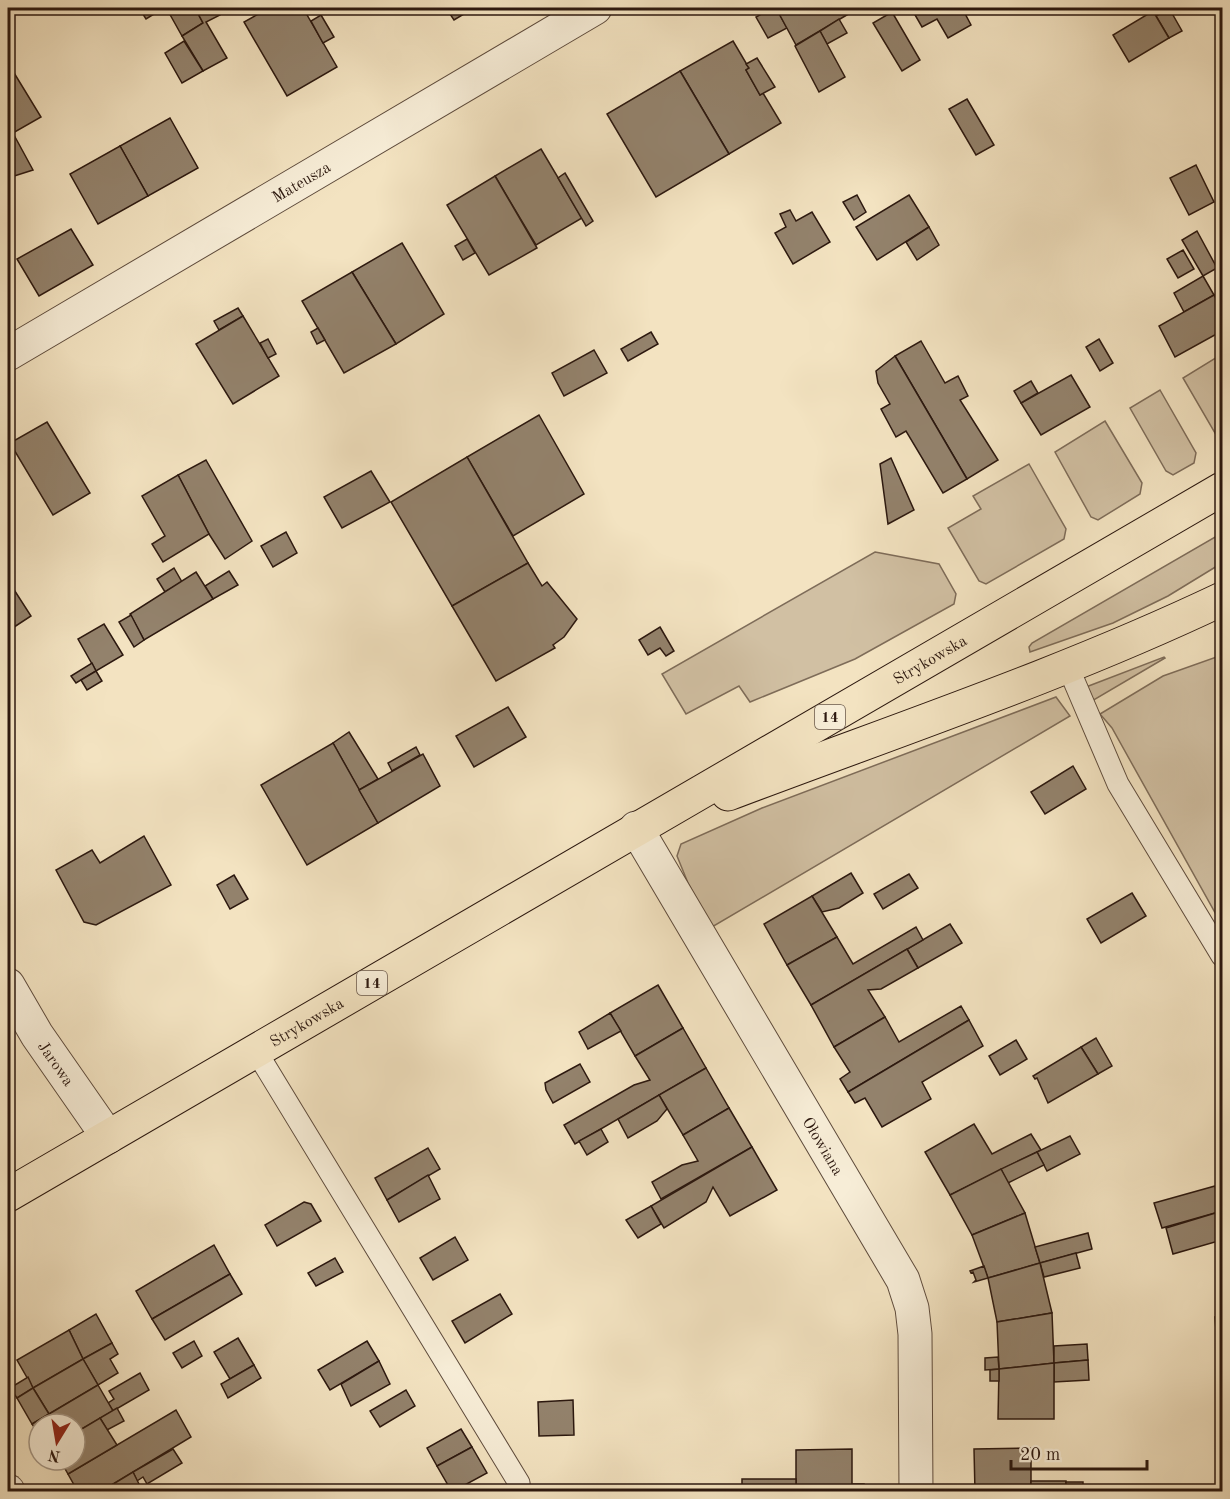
<svg xmlns="http://www.w3.org/2000/svg" width="1230" height="1499" viewBox="0 0 1230 1499" font-family="'Old Standard TT',serif">
<style>
.green{fill:#d1c0a3;stroke:#7e6c59;stroke-width:1.5}
.building{fill:#93826c;stroke:#2c180f;stroke-width:1.5}
.lines{fill:none;stroke-linecap:round;stroke-linejoin:round}
.service-casing{stroke:#5e4b3c;stroke-width:23}
.minor-casing{stroke:#5e4b3c;stroke-width:35}
.primary-casing{stroke:#2c180f;stroke-width:35}
.service{stroke:#f7edd7;stroke-width:21}
.minor{stroke:#f7edd7;stroke-width:33}
.primary{stroke:#f3e3c1;stroke-width:33}
.labels{text-anchor:middle;stroke-width:4.5;stroke-linejoin:round;paint-order:stroke}
.shield{fill:#f7edd7;stroke:#69584b;stroke-width:1.5}
.shield-label{font-size:15px;font-weight:bold;fill:#2c180f}
.street-label{font-size:16px;fill:#2c180f;stroke:#f7edd7}
</style>
<rect width="100%" height="100%" fill="#f3e3c1"/>
<filter id="stains"><feTurbulence type="fractalNoise" baseFrequency=".00333" numOctaves="4"/><feColorMatrix values="0 0 0 0 .2 0 0 0 0 .09 0 0 0 0 .02 0 0 0 .5 -.17"/></filter>
<radialGradient id="worn" r=".72"><stop offset=".6" stop-color="#630" stop-opacity="0"/><stop offset="1" stop-color="#630" stop-opacity=".3"/></radialGradient>
<g class="green">
<polygon points="1222,354 1222,441 1219,440 1183,378"/>
<polygon points="1160,390 1196,453 1194,463 1173,475 1166,471 1130,408"/>
<polygon points="1105,421 1142,483 1140,494 1098,520 1091,517 1055,452"/>
<polygon points="1029,464 1066,529 1064,539 986,584 979,581 948,528 981,509 973,496"/>
<polygon points="1222,533 1222,563 1168,596 1113,623 1030,652 1029,647 1032,643"/>
<polygon points="875,552 939,564 956,594 954,604 855,659 750,702 739,686 686,714 662,674"/>
<polygon points="1222,655 1222,925 1112,728 1100,714 1163,676"/>
<polygon points="1164,657 1165,658 1092,701 1086,687"/>
<polygon points="1056,697 1070,716 712,927 688,883 677,856 681,844 762,808"/>
</g>
<g class="building">
<polygon points="139,8 164,8 146,19"/>
<polygon points="172,8 195,8 203,23 182,36 168,11"/>
<polygon points="195,8 216,8 220,15 206,22 227,58 203,71 182,36 203,23"/>
<polygon points="269,8 303,8 337,67 287,96 244,22"/>
<polygon points="454,8 474,8 454,20 448,11"/>
<polygon points="773,8 776,8 787,28 768,38 756,17"/>
<polygon points="776,8 857,8 857,9 796,45"/>
<polygon points="911,8 962,8 971,25 948,38 937,19 922,27"/>
<polygon points="1169,8 1182,31 1169,38 1156,16"/>
<polygon points="1153,11 1169,38 1129,62 1113,35"/>
<polygon points="892,12 920,60 902,71 873,23"/>
<polygon points="321,15 334,37 323,43 311,21"/>
<polygon points="839,19 847,33 827,44 820,31"/>
<polygon points="820,31 845,77 819,92 795,46"/>
<polygon points="184,41 203,71 182,83 165,53"/>
<polygon points="733,41 749,68 746,70 760,95 763,93 781,123 729,154 680,71"/>
<polygon points="757,58 775,87 760,95 746,70 749,68 746,64"/>
<polygon points="8,63 41,117 13,133 8,124"/>
<polygon points="680,71 729,154 656,197 607,114"/>
<polygon points="967,99 994,145 976,155 949,109"/>
<polygon points="170,118 198,168 148,196 120,146"/>
<polygon points="8,124 33,170 8,178"/>
<polygon points="120,146 148,196 98,224 70,174"/>
<polygon points="541,149 582,218 536,245 495,176"/>
<polygon points="1196,165 1214,202 1189,215 1170,178"/>
<polygon points="565,173 593,221 586,226 558,178"/>
<polygon points="495,176 537,248 489,275 447,205"/>
<polygon points="857,195 866,212 854,220 843,202"/>
<polygon points="909,195 929,227 877,260 856,227"/>
<polygon points="790,210 796,221 812,212 830,242 793,264 775,233 786,227 780,214"/>
<polygon points="929,227 939,245 917,260 906,242"/>
<polygon points="71,229 93,265 39,296 17,259"/>
<polygon points="1197,231 1217,268 1203,276 1182,240"/>
<polygon points="467,239 475,253 463,260 455,246"/>
<polygon points="402,243 444,314 396,344 352,272"/>
<polygon points="1183,250 1194,269 1178,278 1167,259"/>
<polygon points="352,272 396,344 344,373 302,301"/>
<polygon points="1203,276 1214,295 1184,312 1174,293"/>
<polygon points="1222,290 1222,310 1214,295"/>
<polygon points="1214,295 1222,310 1222,331 1175,357 1159,326"/>
<polygon points="238,308 243,316 219,330 214,321"/>
<polygon points="243,316 279,376 233,404 196,344"/>
<polygon points="318,328 325,340 317,344 311,332"/>
<polygon points="651,332 658,344 628,361 621,349"/>
<polygon points="268,339 276,354 268,358 260,343"/>
<polygon points="1099,339 1113,363 1100,371 1086,347"/>
<polygon points="921,341 945,383 958,376 968,396 960,400 998,460 967,479 895,356"/>
<polygon points="594,350 607,373 564,396 552,373"/>
<polygon points="895,356 967,479 943,493 906,431 896,437 881,409 890,404 878,383 876,371"/>
<polygon points="1071,375 1090,407 1041,435 1021,403"/>
<polygon points="1031,381 1038,393 1021,403 1014,391"/>
<polygon points="539,415 584,494 513,536 467,457"/>
<polygon points="47,422 90,493 53,515 10,443"/>
<polygon points="467,457 528,563 452,606 391,502"/>
<polygon points="891,458 914,510 888,524 880,464"/>
<polygon points="206,460 252,541 225,559 209,534 178,475"/>
<polygon points="371,471 390,502 342,528 324,497"/>
<polygon points="178,475 209,534 163,562 152,544 165,536 142,496"/>
<polygon points="286,532 297,553 273,567 261,546"/>
<polygon points="528,563 542,586 547,582 577,619 564,637 553,645 555,648 496,681 452,606"/>
<polygon points="174,568 182,582 165,592 157,579"/>
<polygon points="229,571 238,585 213,599 205,586"/>
<polygon points="196,572 213,599 144,640 130,614"/>
<polygon points="11,585 31,616 8,631 8,587"/>
<polygon points="131,615 144,640 134,647 119,622"/>
<polygon points="104,624 123,655 96,671 78,639"/>
<polygon points="660,627 674,651 666,656 660,648 648,655 639,640"/>
<polygon points="92,663 96,671 76,683 71,676"/>
<polygon points="96,671 102,681 87,690 81,680"/>
<polygon points="508,707 526,737 474,767 456,736"/>
<polygon points="349,732 378,779 359,790 333,743"/>
<polygon points="333,743 378,823 307,865 261,785"/>
<polygon points="416,747 420,755 392,771 388,763"/>
<polygon points="423,754 440,786 378,823 359,790"/>
<polygon points="1073,766 1086,789 1045,814 1031,792"/>
<polygon points="144,836 171,885 96,925 84,922 56,870 92,850 100,863"/>
<polygon points="851,873 863,893 839,908 822,912 812,896"/>
<polygon points="909,874 918,888 883,909 874,894"/>
<polygon points="234,875 248,899 230,909 217,885"/>
<polygon points="1132,893 1146,916 1101,943 1087,919"/>
<polygon points="812,896 837,937 787,965 764,924"/>
<polygon points="950,924 962,943 918,968 907,949"/>
<polygon points="916,927 923,940 811,1005 787,965 837,937 853,964"/>
<polygon points="907,949 918,968 881,989 868,990 885,1017 834,1047 811,1005"/>
<polygon points="658,985 683,1028 635,1056 610,1013"/>
<polygon points="961,1006 969,1020 848,1092 840,1079 850,1072 834,1047 885,1017 899,1042"/>
<polygon points="610,1013 621,1031 588,1049 579,1032"/>
<polygon points="969,1020 983,1046 922,1082 931,1099 882,1127 865,1098 855,1103 848,1092"/>
<polygon points="683,1028 706,1068 575,1144 564,1125 634,1085 650,1080 635,1056"/>
<polygon points="1096,1038 1112,1066 1098,1074 1081,1047"/>
<polygon points="1016,1040 1027,1059 1000,1075 989,1056"/>
<polygon points="1081,1047 1098,1074 1048,1103 1037,1078 1035,1079 1033,1076"/>
<polygon points="580,1064 590,1082 553,1103 546,1090 545,1083"/>
<polygon points="706,1068 729,1108 683,1135 659,1095"/>
<polygon points="659,1095 667,1109 657,1121 628,1138 618,1119"/>
<polygon points="729,1108 752,1147 661,1199 652,1182 682,1165 698,1161 683,1135"/>
<polygon points="974,1124 992,1154 1031,1134 1041,1150 950,1195 925,1152"/>
<polygon points="601,1129 608,1142 587,1155 579,1141"/>
<polygon points="1070,1136 1080,1154 1047,1171 1037,1152"/>
<polygon points="752,1147 777,1190 730,1216 713,1187 706,1202 664,1228 651,1206"/>
<polygon points="428,1148 440,1169 387,1200 375,1178"/>
<polygon points="1037,1152 1044,1165 1008,1183 1001,1169"/>
<polygon points="1001,1169 1025,1213 972,1235 950,1195"/>
<polygon points="428,1175 440,1199 399,1222 387,1200"/>
<polygon points="1215,1186 1222,1211 1162,1228 1154,1203"/>
<polygon points="304,1202 311,1204 321,1221 277,1246 265,1225"/>
<polygon points="651,1206 661,1224 638,1238 626,1220"/>
<polygon points="1222,1211 1222,1240 1173,1254 1166,1228"/>
<polygon points="1025,1213 1040,1263 988,1278 972,1235"/>
<polygon points="1088,1233 1092,1249 1040,1263 1035,1247"/>
<polygon points="455,1237 468,1260 433,1280 420,1258"/>
<polygon points="214,1245 230,1274 152,1319 136,1291"/>
<polygon points="1076,1253 1080,1268 1044,1277 1040,1263"/>
<polygon points="335,1258 343,1272 316,1286 308,1273"/>
<polygon points="1040,1263 1052,1313 997,1322 988,1278"/>
<polygon points="984,1266 988,1278 974,1282 976,1280 973,1272 971,1273 970,1271"/>
<polygon points="230,1274 242,1294 165,1340 152,1319"/>
<polygon points="500,1294 512,1314 465,1343 452,1321"/>
<polygon points="1052,1313 1054,1363 999,1369 997,1322"/>
<polygon points="96,1314 112,1343 83,1359 69,1330"/>
<polygon points="1222,1316 1222,1344 1217,1344 1215,1317"/>
<polygon points="69,1330 83,1359 33,1388 17,1360"/>
<polygon points="238,1338 254,1365 230,1379 214,1352"/>
<polygon points="194,1341 202,1356 182,1368 173,1353"/>
<polygon points="367,1341 379,1361 330,1390 318,1370"/>
<polygon points="112,1343 118,1354 110,1359 118,1373 98,1385 83,1359"/>
<polygon points="1087,1344 1088,1360 1054,1363 1054,1346"/>
<polygon points="998,1357 999,1369 985,1370 985,1358"/>
<polygon points="83,1359 98,1385 49,1414 33,1388"/>
<polygon points="1088,1360 1089,1380 1054,1382 1054,1363"/>
<polygon points="379,1361 390,1384 351,1406 341,1384"/>
<polygon points="1054,1363 1054,1419 998,1419 999,1369"/>
<polygon points="254,1365 261,1378 228,1398 221,1384"/>
<polygon points="999,1369 999,1381 990,1381 990,1370"/>
<polygon points="140,1373 149,1390 113,1411 108,1403 114,1399 109,1391"/>
<polygon points="28,1377 33,1388 17,1398 10,1388"/>
<polygon points="98,1385 113,1411 75,1433 75,1424 54,1424 49,1414"/>
<polygon points="33,1388 49,1414 32,1424 17,1398"/>
<polygon points="406,1390 415,1406 380,1427 370,1411"/>
<polygon points="573,1400 574,1435 539,1436 538,1402"/>
<polygon points="117,1408 124,1421 107,1430 100,1418"/>
<polygon points="176,1410 191,1437 100,1492 78,1492 68,1474"/>
<polygon points="49,1414 54,1424 39,1424 39,1435 32,1424"/>
<polygon points="100,1418 117,1445 68,1474 60,1460 75,1460 75,1433"/>
<polygon points="461,1429 472,1447 437,1466 427,1448"/>
<polygon points="472,1447 487,1473 452,1492 437,1466"/>
<polygon points="1031,1448 1031,1492 975,1492 974,1449"/>
<polygon points="173,1449 182,1463 147,1484 143,1477 137,1481 133,1472"/>
<polygon points="852,1449 852,1492 796,1492 796,1450"/>
<polygon points="133,1472 143,1492 100,1492"/>
<rect x="742" y="1479" width="54" height="13"/>
<rect x="1031" y="1481" width="35" height="11"/>
<rect x="1066" y="1482" width="17" height="10"/>
<polygon points="852,1484 864,1484 863,1492 852,1492"/>
</g>
<g class="lines">
<g class="service-casing">
<g id="service">
<polyline points="1068,667 1118,784 1222,956"/>
<polyline points="256,1051 519,1483 520,1492"/>
</g>
</g>
<g class="minor-casing">
<g id="minor">
<path id="s1" d="M8 354 595 8"/>
<path id="s2" d="M636 828 903 1280 912 1308 915 1334 916 1492"/>
<path id="s3" d="M8 985 37 1035 108 1137"/>
<polyline points="8,1491 8,1492"/>
</g>
</g>
<g class="primary-casing">
<g id="primary">
<path d="M728 794C894 731 1062 675 1222 599"/>
<path id="s4" d="M8 1195 1222 489"/>
</g>
</g>
<use href="#service" class="service"/>
<use href="#minor" class="minor"/>
<use href="#primary" class="primary"/>
</g>
<g class="labels">
<g class="shield">
<rect x="815" y="705" width="30" height="24" rx="4.5"/>
<rect x="357" y="971" width="30" height="24" rx="4.5"/>
</g>
<g class="shield-label">
<text x="830" y="722">14</text>
<text x="372" y="988">14</text>
</g>
<g class="street-label">
<text dy="6" stroke="none"><textPath href="#s1" startOffset="340">Mateusza</textPath></text>
<text dy="6" stroke="none"><textPath href="#s4" startOffset="1066">Strykowska</textPath></text>
<text dy="6" stroke="none"><textPath href="#s4" startOffset="345">Strykowska</textPath></text>
<text dy="6" stroke="none"><textPath href="#s3" startOffset="92">Jarowa</textPath></text>
<text dy="6" stroke="none"><textPath href="#s2" startOffset="369">Ołowiana</textPath></text>
</g>
</g>
<rect width="1230" height="1499" fill="none" stroke="#f3e3c1" stroke-width="30"/>
<rect x="9" y="9" width="1212" height="1481" fill="none" stroke="#2c180f" stroke-width="3"/>
<rect x="15" y="15" width="1200" height="1469" fill="none" stroke="#2c180f" stroke-width="1.5"/>
<g transform="translate(57 1442) rotate(191)"><circle r="28" fill="#f7edd7" stroke="#a69887" stroke-width="1.5"/>
<path d="M0-4.5L10 22L0 15L-10 22Z" fill="#8f2418"/>
<text y="-9" font-size="16" font-weight="bold" text-anchor="middle" fill="#2c180f">N</text>
</g>
<path d="M1011 1460v9h136v-9" fill="none" stroke="#2c180f" stroke-width="3"/>
<text x="1020" y="1460" font-size="18" fill="#2c180f" stroke="#f7edd7" stroke-width="4.5" paint-order="stroke">20 m</text>
<rect width="100%" height="100%" filter="url(#stains)"/>
<rect width="100%" height="100%" fill="url(#worn)"/>
</svg>
